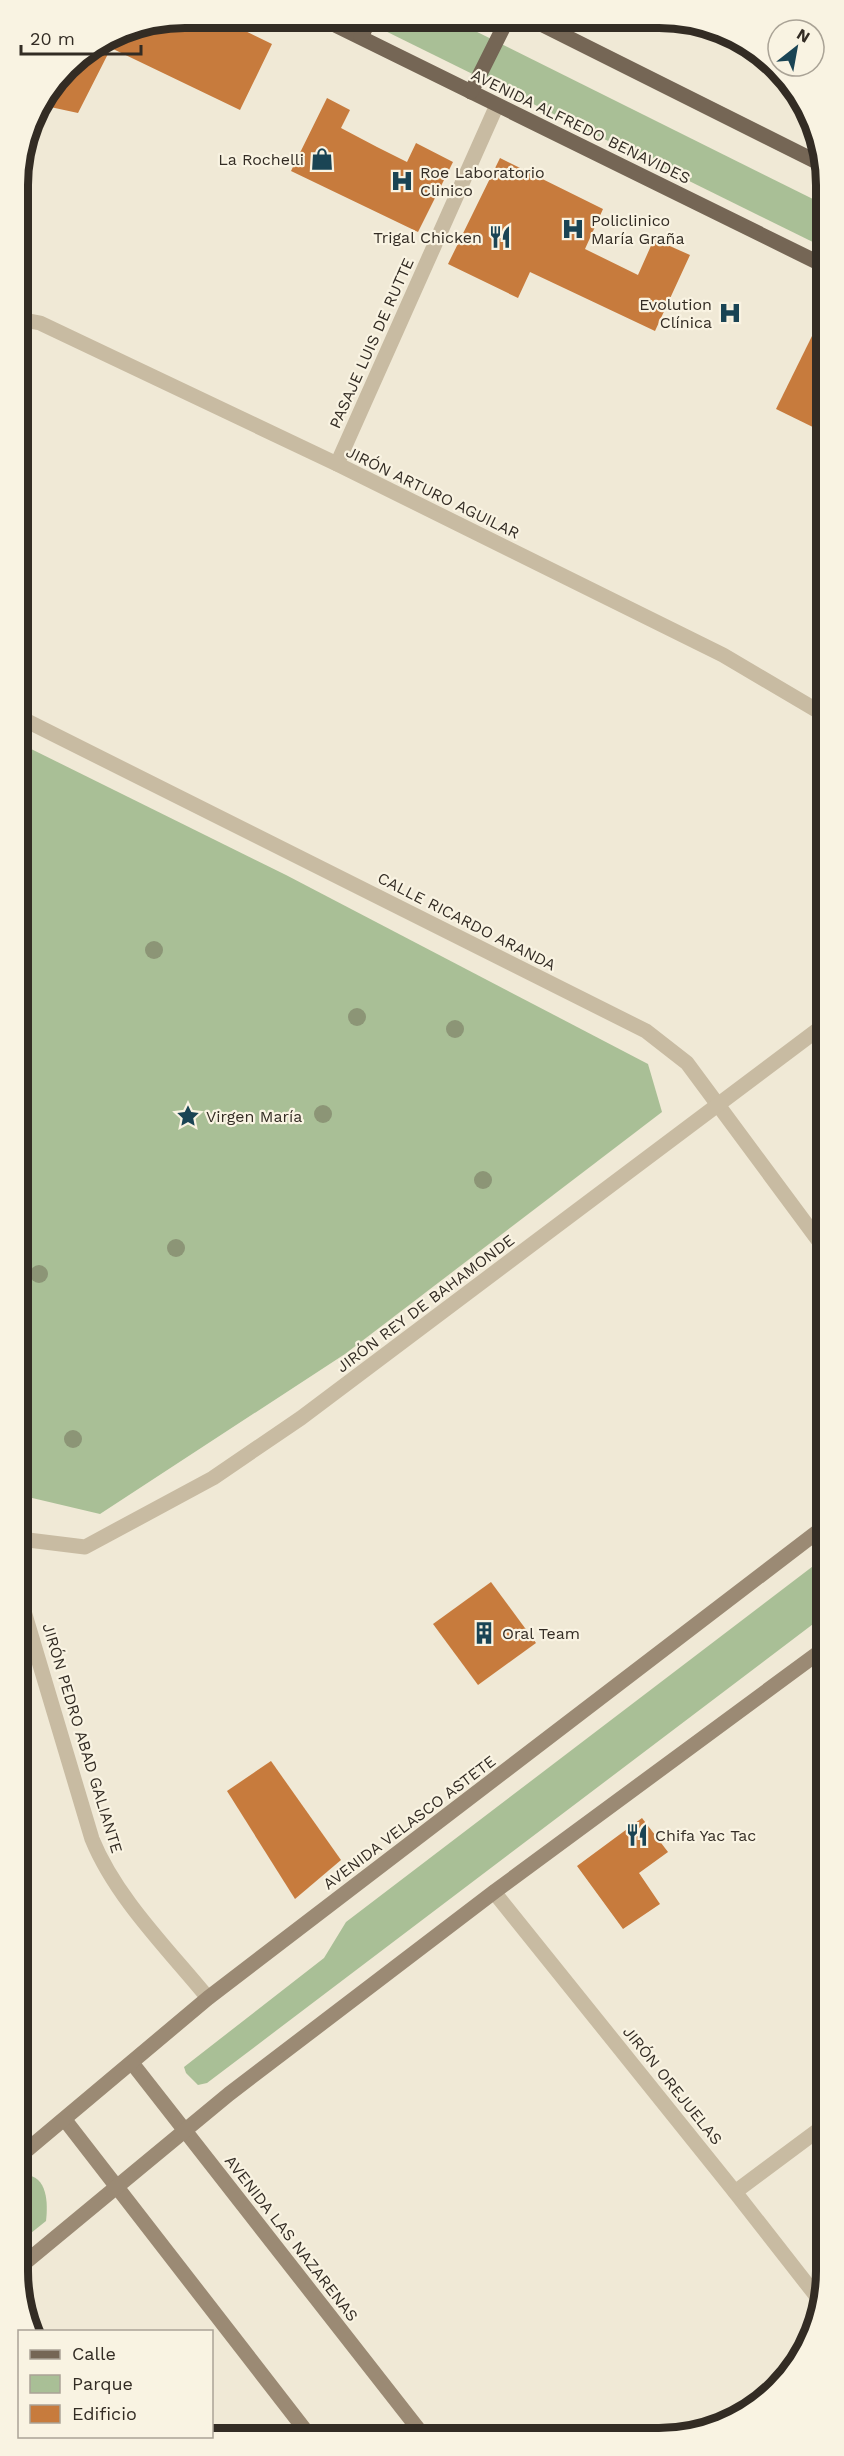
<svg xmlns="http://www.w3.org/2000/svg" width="844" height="2456" viewBox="0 0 844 2456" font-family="'Work Sans',sans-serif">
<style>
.green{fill:#a9bf96}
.building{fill:#c77b3d}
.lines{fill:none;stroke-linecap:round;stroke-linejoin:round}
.street{stroke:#c8bba2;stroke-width:15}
.secondary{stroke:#9b8a74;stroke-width:15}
.primary{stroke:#756655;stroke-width:15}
.tree{fill:#8c9576}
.labels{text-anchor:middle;stroke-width:4.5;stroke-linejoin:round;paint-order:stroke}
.street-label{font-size:16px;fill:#332c24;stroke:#f9f3e2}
.poi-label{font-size:16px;fill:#332c24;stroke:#f9f3e2;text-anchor:start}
.rim{fill:none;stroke:#332c24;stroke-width:8}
</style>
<rect width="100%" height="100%" fill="#f0e9d6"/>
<g class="green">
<polygon points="361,19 453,20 823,204 823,247"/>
<polygon points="19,743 286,875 648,1064 662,1112 345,1354 100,1514 28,1497 20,1469"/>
<polygon points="825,1557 825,1615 207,2083 198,2085 186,2073 184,2067 324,1958 346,1922"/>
<path d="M24 2175C48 2175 48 2204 46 2221L21 2241V2177Z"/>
</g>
<g class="building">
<polygon points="186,18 219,18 272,44 240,110 111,48 78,113 41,105 75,60 122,31"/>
<polygon points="327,98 350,110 341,128 377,147 407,162 416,143 453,162 418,232 291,171"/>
<polygon points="500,158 603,209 585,249 638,275 654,239 690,255 655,331 530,272 518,298 448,264"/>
<polygon points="812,336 823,342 823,432 776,409"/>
<polygon points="491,1582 536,1643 478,1685 433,1624"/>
<polygon points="271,1761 341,1860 295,1899 227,1791"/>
<polygon points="642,1818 668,1852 639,1873 660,1904 623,1929 577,1866"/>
</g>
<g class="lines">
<g class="street">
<polyline points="19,319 40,323 337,464 723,655 823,714"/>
<polyline points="337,464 497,105"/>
<polyline points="19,717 646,1031 687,1063 824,1248"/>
<polyline points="20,1539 85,1547 213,1478 301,1418 824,1025"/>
<path d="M20 1598 92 1839C116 1898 168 1949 208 1998"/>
<polyline points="494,1892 735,2192 821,2302"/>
<polyline points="735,2192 825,2125"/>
</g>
<g class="secondary">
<polyline points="132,2063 423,2435"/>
<polyline points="65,2120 309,2435"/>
<polyline points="21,2155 208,1998 825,1526"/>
<polyline points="21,2266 229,2094 494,1892 825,1648"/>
</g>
<g class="primary">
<polyline points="323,19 823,265"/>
<polyline points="533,20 823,165"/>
<polyline points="361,37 370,19"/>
<polyline points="471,92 507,20"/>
</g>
</g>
<g class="tree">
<circle cx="154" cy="950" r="9"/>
<circle cx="357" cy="1017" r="9"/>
<circle cx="455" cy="1029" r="9"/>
<circle cx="323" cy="1114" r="9"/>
<circle cx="483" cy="1180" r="9"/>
<circle cx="176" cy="1248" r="9"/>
<circle cx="39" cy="1274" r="9"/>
<circle cx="73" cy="1439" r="9"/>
</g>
<defs>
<g id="shop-bare" transform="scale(1.8)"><path d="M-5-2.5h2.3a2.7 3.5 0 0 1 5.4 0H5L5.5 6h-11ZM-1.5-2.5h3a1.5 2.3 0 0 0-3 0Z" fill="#1a4454" stroke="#f9f3e2" stroke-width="2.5" paint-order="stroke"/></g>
<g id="hospital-bare" transform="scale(1.8)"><path d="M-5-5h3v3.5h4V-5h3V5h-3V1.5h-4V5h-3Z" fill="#1a4454" stroke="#f9f3e2" stroke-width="2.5" paint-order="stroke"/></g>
<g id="restaurant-bare" transform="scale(1.8)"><path d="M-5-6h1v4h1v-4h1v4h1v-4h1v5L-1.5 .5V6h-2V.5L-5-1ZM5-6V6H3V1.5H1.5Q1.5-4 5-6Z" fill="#1a4454" stroke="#f9f3e2" stroke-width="2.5" paint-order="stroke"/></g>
<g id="sight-bare" transform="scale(1.8)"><path d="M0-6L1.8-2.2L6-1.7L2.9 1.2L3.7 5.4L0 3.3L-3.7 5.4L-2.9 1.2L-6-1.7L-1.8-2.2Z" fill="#1a4454" stroke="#f9f3e2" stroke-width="2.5" paint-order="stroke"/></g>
<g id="building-bare" transform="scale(1.8)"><path d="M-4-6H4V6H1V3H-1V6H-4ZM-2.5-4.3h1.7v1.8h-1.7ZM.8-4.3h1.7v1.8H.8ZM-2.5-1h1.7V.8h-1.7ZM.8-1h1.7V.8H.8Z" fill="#1a4454" stroke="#f9f3e2" stroke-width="2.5" paint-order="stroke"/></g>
</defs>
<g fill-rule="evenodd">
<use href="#shop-bare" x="322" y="159"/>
<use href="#hospital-bare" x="402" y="181"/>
<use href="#hospital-bare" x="573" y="229"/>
<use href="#restaurant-bare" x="500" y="237"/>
<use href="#hospital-bare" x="730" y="313"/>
<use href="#sight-bare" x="188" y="1116"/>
<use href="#building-bare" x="484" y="1633"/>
<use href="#restaurant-bare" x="637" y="1835"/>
</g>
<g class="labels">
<g class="street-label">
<text transform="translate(581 126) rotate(26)" y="6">AVENIDA ALFREDO BENAVIDES</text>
<text transform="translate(371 343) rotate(-66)" y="6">PASAJE LUIS DE RUTTE</text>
<text transform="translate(433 492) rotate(26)" y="6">JIRÓN ARTURO AGUILAR</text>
<text transform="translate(467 921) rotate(27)" y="6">CALLE RICARDO ARANDA</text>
<text transform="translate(425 1303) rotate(-37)" y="6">JIRÓN REY DE BAHAMONDE</text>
<text transform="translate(83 1738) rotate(73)" y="6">JIRÓN PEDRO ABAD GALIANTE</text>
<text transform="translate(409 1822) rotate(-37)" y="6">AVENIDA VELASCO ASTETE</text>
<text transform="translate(673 2085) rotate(51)" y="6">JIRÓN OREJUELAS</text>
<text transform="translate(292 2238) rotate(52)" y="6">AVENIDA LAS NAZARENAS</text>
</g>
<g class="poi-label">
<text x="304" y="165" text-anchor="end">La Rochelli</text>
<text x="420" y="178">Roe Laboratorio<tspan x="420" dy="18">Clinico</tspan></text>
<text x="591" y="226">Policlinico<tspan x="591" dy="18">María Graña</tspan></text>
<text x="482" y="243" text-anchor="end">Trigal Chicken</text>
<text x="712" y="310" text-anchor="end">Evolution<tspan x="712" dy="18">Clínica</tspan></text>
<text x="206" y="1122">Virgen María</text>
<text x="502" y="1639">Oral Team</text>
<text x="655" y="1841">Chifa Yac Tac</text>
</g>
</g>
<path d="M0 0H844V2456H0ZM185 28H659A157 157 0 0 1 816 185V2271A157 157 0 0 1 659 2428H185A157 157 0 0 1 28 2271V185A157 157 0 0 1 185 28Z" fill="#f9f3e2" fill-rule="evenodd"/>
<path class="rim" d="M185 28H659A157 157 0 0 1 816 185V2271A157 157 0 0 1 659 2428H185A157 157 0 0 1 28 2271V185A157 157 0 0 1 185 28Z"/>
<rect x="18" y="2330" width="195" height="108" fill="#f9f3e2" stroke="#aaa396" stroke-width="1.5"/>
<rect x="30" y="2350" width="30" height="9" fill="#756655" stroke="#aaa396" stroke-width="1.5"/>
<text x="72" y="2360" font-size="18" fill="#332c24">Calle</text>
<rect x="30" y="2375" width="30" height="18" fill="#a9bf96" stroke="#aaa396" stroke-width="1.5"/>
<text x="72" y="2390" font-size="18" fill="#332c24">Parque</text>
<rect x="30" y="2405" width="30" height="18" fill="#c77b3d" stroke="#aaa396" stroke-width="1.5"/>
<text x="72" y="2420" font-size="18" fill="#332c24">Edificio</text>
<g transform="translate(796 48) rotate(31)"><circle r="28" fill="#f9f3e2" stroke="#aaa396" stroke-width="1.5"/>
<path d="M0-4.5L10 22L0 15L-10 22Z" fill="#1a4454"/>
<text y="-9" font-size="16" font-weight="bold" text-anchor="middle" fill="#332c24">N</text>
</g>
<path d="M21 45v9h120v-9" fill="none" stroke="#332c24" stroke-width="3"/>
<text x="30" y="45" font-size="18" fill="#332c24" stroke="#f9f3e2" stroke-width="4.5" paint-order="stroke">20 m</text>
</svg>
